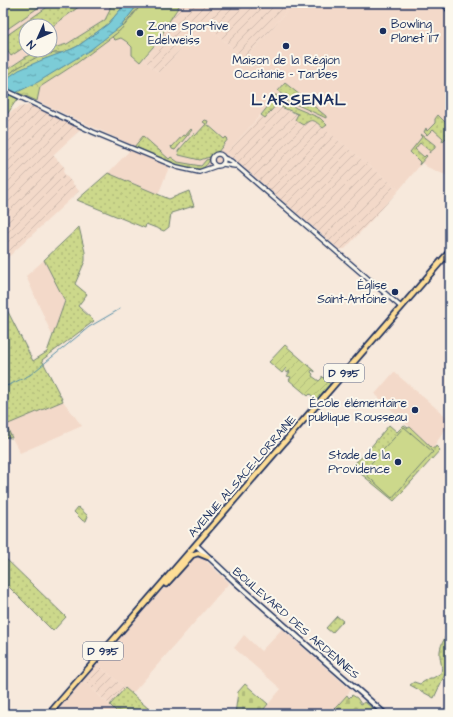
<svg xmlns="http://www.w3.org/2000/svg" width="453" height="717" viewBox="0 0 453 717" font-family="'Architects Daughter',sans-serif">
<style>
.built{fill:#f3d9c9;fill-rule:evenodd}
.industrial{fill:url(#industrial-furrows)}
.grass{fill:url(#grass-dots);stroke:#748474}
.forest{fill:url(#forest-crowns);stroke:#748474}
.cemetery{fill:url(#cemetery-stones);stroke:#748474}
.garden{fill:url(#garden-furrows);stroke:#748474}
.pitch{fill:#ccd88b;stroke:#748474}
.water{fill:url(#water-ripples);stroke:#558da7}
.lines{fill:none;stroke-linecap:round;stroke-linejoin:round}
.stream{stroke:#558da7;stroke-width:1}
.tertiary-casing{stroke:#1b2f5e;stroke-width:6}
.secondary-casing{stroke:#1b2f5e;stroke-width:7}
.primary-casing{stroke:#1b2f5e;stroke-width:8}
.tertiary{stroke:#fbf7ec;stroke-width:3.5}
.secondary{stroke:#fbf7ec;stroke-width:4}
.primary{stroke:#fedd96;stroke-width:4.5}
.rail-casing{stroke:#1b2f5e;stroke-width:2.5}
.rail{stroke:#fbf7ec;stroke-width:1;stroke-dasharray:3;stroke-linecap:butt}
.poi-dot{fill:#1b2f5e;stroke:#fbf7ec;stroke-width:1.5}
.labels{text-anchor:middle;stroke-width:4;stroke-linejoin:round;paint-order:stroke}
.shield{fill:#fbf7ec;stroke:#5e6b89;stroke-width:1}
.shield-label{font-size:11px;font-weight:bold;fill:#1b2f5e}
.poi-label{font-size:12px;fill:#1b2f5e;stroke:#fbf7ec;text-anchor:end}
.street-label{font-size:12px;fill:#1b2f5e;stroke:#fbf7ec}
.district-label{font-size:16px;font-weight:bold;letter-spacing:1px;fill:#1b2f5e;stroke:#fbf7ec}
</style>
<defs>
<pattern id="industrial-furrows" width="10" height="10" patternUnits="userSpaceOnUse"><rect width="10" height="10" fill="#f3d9c9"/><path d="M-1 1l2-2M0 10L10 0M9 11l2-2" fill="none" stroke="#d0bbaf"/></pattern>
<pattern id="grass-dots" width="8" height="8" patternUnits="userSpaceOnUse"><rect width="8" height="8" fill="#ccd88b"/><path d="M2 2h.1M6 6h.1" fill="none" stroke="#afba7a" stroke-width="1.8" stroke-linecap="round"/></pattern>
<pattern id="forest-crowns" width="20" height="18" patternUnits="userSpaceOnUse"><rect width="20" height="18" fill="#ccd88b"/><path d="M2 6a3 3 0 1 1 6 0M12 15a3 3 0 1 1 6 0" fill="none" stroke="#afba7a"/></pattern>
<pattern id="cemetery-stones" width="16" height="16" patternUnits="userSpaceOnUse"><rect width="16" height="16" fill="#ccd88b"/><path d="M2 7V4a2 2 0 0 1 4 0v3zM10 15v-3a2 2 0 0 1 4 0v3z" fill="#afba7a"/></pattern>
<pattern id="garden-furrows" width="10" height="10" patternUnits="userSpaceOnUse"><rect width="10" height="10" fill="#ccd88b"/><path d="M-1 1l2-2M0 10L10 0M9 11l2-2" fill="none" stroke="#afba7a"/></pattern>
<pattern id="water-ripples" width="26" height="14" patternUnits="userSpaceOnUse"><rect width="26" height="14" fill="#7cccd7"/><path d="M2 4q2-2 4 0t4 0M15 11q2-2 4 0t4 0" fill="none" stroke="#65a6b2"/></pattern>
</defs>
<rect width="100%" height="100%" fill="#f7e9dc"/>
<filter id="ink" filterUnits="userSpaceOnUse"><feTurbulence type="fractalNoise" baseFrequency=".025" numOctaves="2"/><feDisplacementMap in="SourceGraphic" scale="8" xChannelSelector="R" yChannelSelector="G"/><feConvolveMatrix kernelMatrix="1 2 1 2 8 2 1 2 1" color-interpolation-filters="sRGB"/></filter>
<g filter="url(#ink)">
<g class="built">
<polygon points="3,3 106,3 110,8 109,12 105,20 67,44 50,49 50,26 26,26 26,50 47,50 29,55 3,72"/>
<path d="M294 3H445L450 10V127L438 116 435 119V123L427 132 426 129 427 135 433 129 444 138 442 141 450 134V177L427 167 422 163 399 190 323 128 327 124 320 118 296 108 276 95 273 96 267 103 269 105 227 153 231 157 225 165 201 169 182 166 171 162 158 195 108 173 134 146 37 101 40 87 44 84 77 63 112 37 115 40 121 38 127 42 132 47V55L140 62 143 59 159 73 204 23 245 59ZM285 83 326 116V117L278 91ZM207 123 224 139 218 151 202 160 179 155 178 151 179 149 193 133 195 136Z"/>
<polygon points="44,260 65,301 54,334 52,335 26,276"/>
<polygon points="394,372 450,420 450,428 447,431 445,430 434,446 436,447 435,448 432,448 375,394"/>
<polygon points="63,401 82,426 20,453 5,425"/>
<polygon points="196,556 203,558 229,583 132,694 97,664 140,614 191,559"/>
<polygon points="282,629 351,690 330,714 260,714 281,689 234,648 244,635 261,651"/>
<polygon points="82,679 118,713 117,714 63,714 56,708"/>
</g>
<g class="industrial">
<polygon points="181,3 294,3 245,59 204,23 159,73 143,59 149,53 162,35 165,26"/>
<polygon points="30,105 81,129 53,155 65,168 63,172 79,191 3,262 3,119 10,112 20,107"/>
<polygon points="276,105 309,120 315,121 399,190 345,249 339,249 227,153 261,115 265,118"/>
<polygon points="97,664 125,688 110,705 82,679"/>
</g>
<g class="grass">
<polygon points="53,3 84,3 50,28 50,26 26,26 26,46 11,56 3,45 3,38"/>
<polygon points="111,3 124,3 121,9 108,24 78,46 63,53 55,53 17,68 3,79 3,72 29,55 67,44 105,20 109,12"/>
<polygon points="285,83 326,116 326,118 291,102 278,91"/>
<path d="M276 95 296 108 320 118 327 125 323 128C315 121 313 117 303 125L295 120 298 114 276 105 265 118 261 115 269 105 267 103 273 96Z"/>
<polygon points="438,115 450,127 450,134 443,141 442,141 443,138 433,129 427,135 424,132 426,128 427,131 435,123 435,119"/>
<polygon points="205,120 208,121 207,124 224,139 226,137 228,139 218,152 214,153 210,157 206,158 200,160 179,155 178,151 194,133 195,136 206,124 203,122"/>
<polygon points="191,129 192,130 175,150 172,149 171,146 172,147 183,135 185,136"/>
<polygon points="421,134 435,145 435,148 429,153 430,151 420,143 415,149 424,157 426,155 427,156 419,165 420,162 410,152 422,137 420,135"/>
<path d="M143 136 169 159 171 157 178 162 201 166 206 160 210 159C208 164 205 168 199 169 182 170 151 153 134 147Z"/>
<polygon points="108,173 169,199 189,191 194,206 171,213 169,227 164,231 146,224 145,228 77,200"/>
<polygon points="79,227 85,252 85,261 75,284 87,294 78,306 94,321 42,360 63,401 6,425 12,438 3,437 3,302 33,361 47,352 65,301 44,260"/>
<polygon points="389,425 397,432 404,425 408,428 410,427 432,448 435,448 436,446 440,450 394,501 355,469 357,467 354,464 365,454"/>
<polygon points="78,507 88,516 86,521 83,521 74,512"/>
<polygon points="3,556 66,617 53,631 3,581"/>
<polygon points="337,616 343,621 332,633 326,628"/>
<path d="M450 630V668L448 675 445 674 434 698 410 685 414 682 420 684 430 678H433L441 673C443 665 439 659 440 651 441 643 446 636 450 630Z"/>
<polygon points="125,688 149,709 145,714 123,714 120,711 118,713 110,705"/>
</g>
<g class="forest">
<polygon points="139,3 143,3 132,15 120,31 77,63 40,87 37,101 16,92 29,86 64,66 121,26"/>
<path d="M55 53H63C42 61 22 68 3 81V79L17 68 39 56Z"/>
<path d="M10 95 18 99C11 106 11 111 3 119V99Z"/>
</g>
<g class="cemetery">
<polygon points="245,684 268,704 260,714 235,714 238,692"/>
<polygon points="347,695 349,698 352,695 357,698 361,704 365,702 379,714 330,714"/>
</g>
<polygon class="garden" points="285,345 315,371 315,372 312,370 311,372 313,374 312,376 319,381 322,378 322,376 330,384 317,400 310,394 308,396 289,380 291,377 287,376 290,372 289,371 288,373 285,371 287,369 286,368 282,373 269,362"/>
<g class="pitch">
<polygon points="3,3 40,3 42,5 3,32"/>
<path d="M143 3H181C174 14 166 25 162 35 156 45 147 53 140 62L132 55V47L127 42 121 38 115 40 112 37C125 28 133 14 143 3Z"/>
<polygon points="404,427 433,452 392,498 363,472"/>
</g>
<polygon class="water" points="124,3 139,3 121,26 90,50 38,82 3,99 3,81 19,70 42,60 72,49 78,46 108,24 121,9"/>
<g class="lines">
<polyline class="stream" points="3,387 9,385 30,375 89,327 120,309"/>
<g class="tertiary-casing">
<g id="tertiary">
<polyline points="3,89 93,132 177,167 199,172 216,166"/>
<circle cx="218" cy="160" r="6"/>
<polyline points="224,158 231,161 401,307"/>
<polyline points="223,164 235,166"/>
</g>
</g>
<g class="secondary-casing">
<polyline id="secondary" points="196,545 234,581 385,714"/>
</g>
<g class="primary-casing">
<g id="primary">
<polyline points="166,584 192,555 198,553 208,557"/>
<polyline points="49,714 450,251"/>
</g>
</g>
<use href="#tertiary" class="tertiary"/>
<use href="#secondary" class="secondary"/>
<use href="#primary" class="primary"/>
<g class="rail-casing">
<polyline id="rail" points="441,3 450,15"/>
</g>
<use href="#rail" class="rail"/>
</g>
</g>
<g class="poi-dot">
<circle cx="383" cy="31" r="4"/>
<circle cx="140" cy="33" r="4"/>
<circle cx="286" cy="46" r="4"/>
<circle cx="395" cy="292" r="4"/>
<circle cx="415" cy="410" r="4"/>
<circle cx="398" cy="462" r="4"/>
</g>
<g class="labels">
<g class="shield">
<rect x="324" y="364" width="40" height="18" rx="3"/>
<rect x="83" y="642" width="40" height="18" rx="3"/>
</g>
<g class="shield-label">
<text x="344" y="377">D 935</text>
<text x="103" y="655">D 935</text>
</g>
<g class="poi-label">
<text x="391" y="28" text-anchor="start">Bowling<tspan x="391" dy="14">Planet 117</tspan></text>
<text x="148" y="30" text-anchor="start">Zone Sportive<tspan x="148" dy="14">Edelweiss</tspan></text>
<text x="286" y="64" text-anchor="middle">Maison de la Région<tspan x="286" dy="14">Occitanie - Tarbes</tspan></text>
<text x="387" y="289">Église<tspan x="387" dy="14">Saint-Antoine</tspan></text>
<text x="407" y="407">École élémentaire<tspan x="407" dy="14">publique Rousseau</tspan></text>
<text x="390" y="459">Stade de la<tspan x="390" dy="14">Providence</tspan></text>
</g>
<g class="street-label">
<text transform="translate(242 476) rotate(-49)" y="4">AVENUE ALSACE-LORRAINE</text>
<text transform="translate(296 623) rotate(41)" y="4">BOULEVARD DES ARDENNES</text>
</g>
<g class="district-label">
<text x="299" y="105">L'ARSENAL</text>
</g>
</g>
<rect width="453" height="717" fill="none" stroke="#fbf7ec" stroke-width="16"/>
<rect x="8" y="8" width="437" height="701" fill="none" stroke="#1b2f5e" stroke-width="1.5" filter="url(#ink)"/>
<g transform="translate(38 38) rotate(225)"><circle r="19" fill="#fbf7ec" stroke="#a1a7b3"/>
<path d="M0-3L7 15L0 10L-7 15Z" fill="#1b2f5e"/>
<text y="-6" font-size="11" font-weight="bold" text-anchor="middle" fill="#1b2f5e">N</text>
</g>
</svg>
